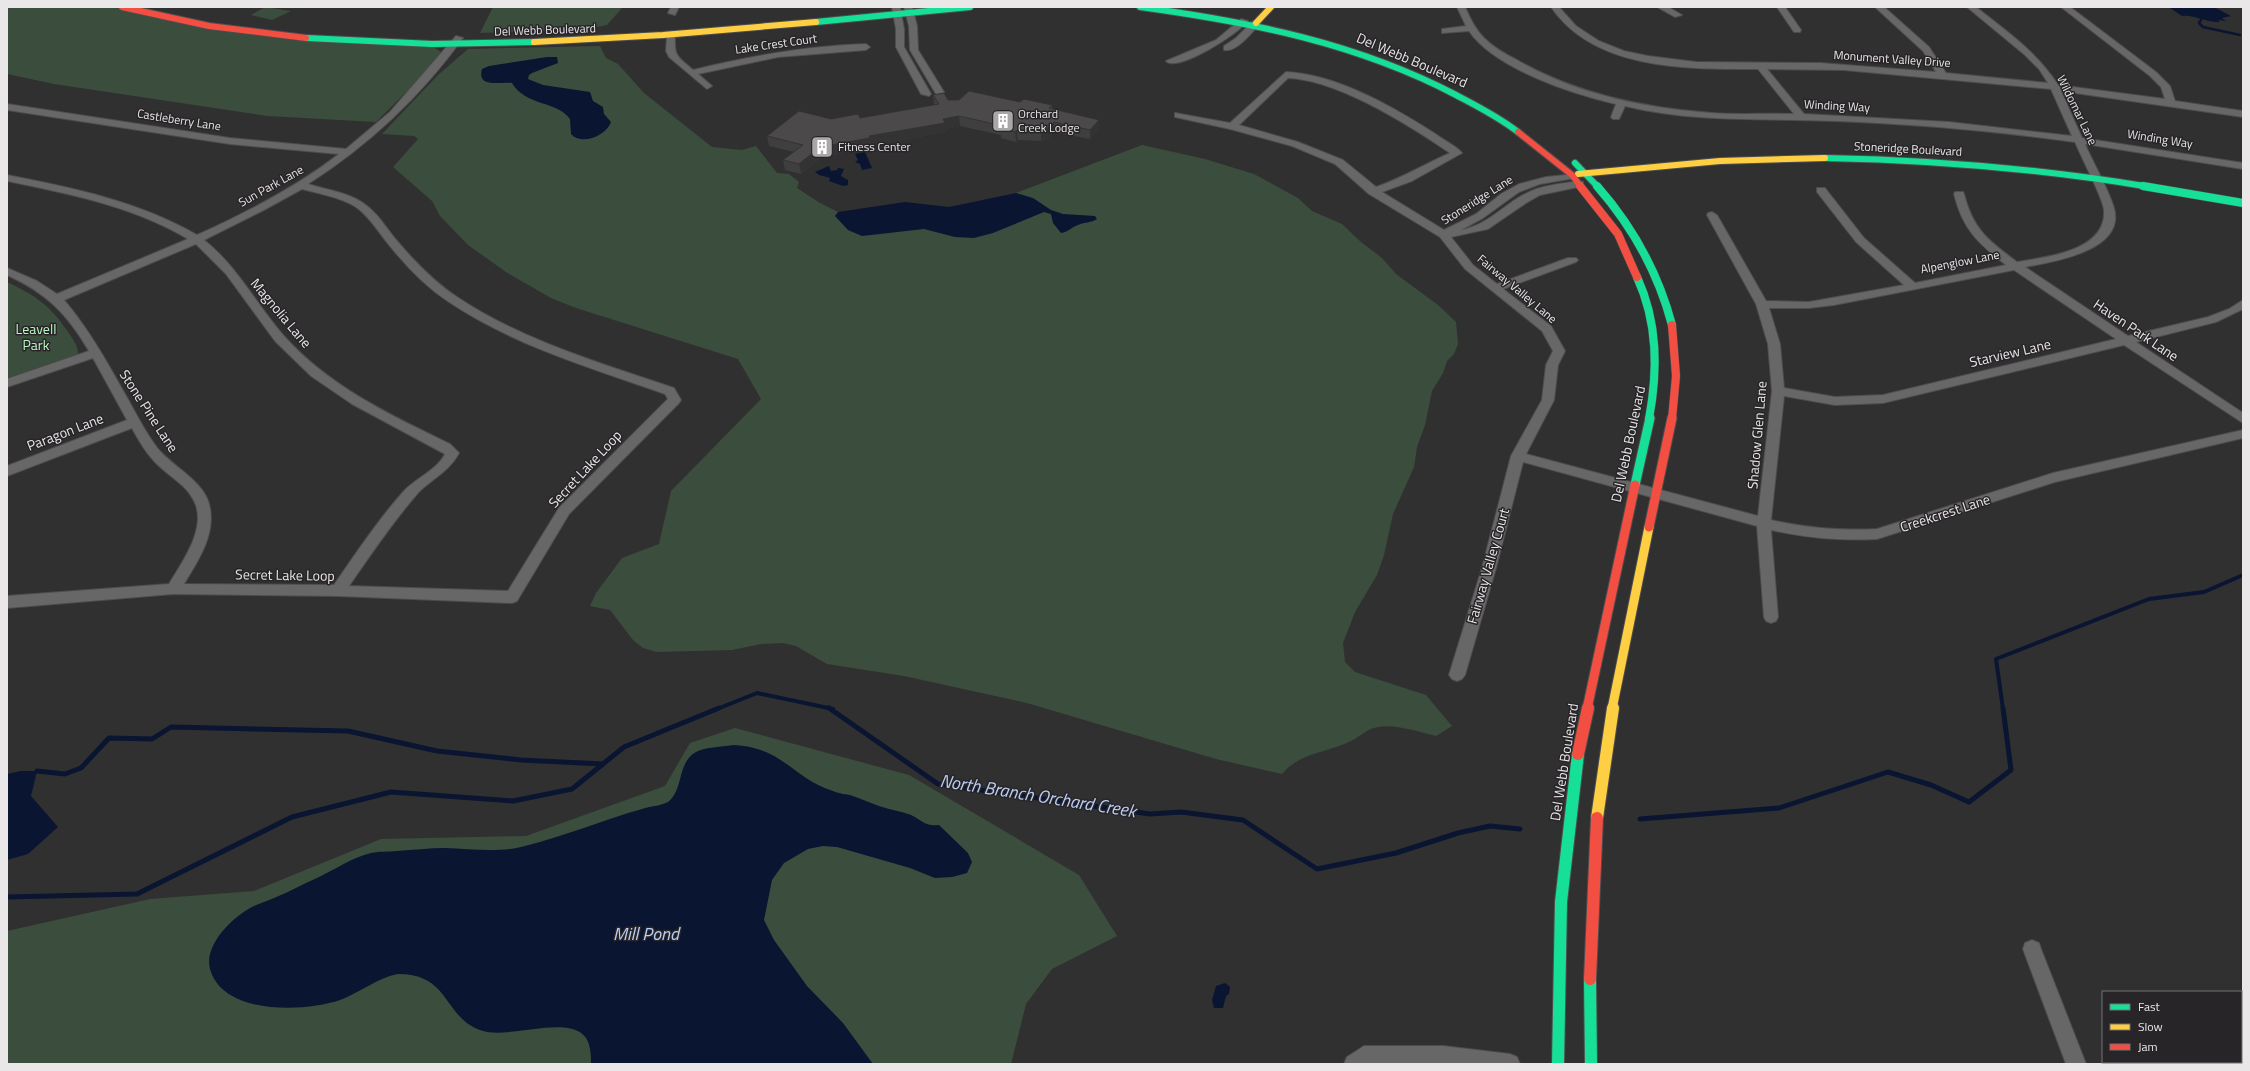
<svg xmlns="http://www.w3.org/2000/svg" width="2250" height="1071" viewBox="0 0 2250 1071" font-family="'Titillium Web',sans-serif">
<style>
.green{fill:#3b4d3d}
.water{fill:#0a1531}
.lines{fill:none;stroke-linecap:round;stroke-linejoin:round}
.stream-far2{stroke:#0a1531;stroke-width:2.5}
.stream-far1{stroke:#0a1531;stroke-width:4}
.stream{stroke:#0a1531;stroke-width:5}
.street-casing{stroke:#4e4d4e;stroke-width:2}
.fast-far3-casing{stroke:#4e4d4e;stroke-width:8}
.fast-far2-casing{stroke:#4e4d4e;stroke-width:9}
.fast-far1-casing{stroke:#4e4d4e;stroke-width:11}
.fast-casing{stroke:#4e4d4e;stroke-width:14}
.slow-far2-casing{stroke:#4e4d4e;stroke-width:8}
.slow-far1-casing{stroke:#4e4d4e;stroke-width:11}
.slow-casing{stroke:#4e4d4e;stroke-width:14}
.jam-far3-casing{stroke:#4e4d4e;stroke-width:8}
.jam-far2-casing{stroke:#4e4d4e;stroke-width:9}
.jam-far1-casing{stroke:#4e4d4e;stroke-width:11}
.jam-casing{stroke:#4e4d4e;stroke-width:14}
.street{fill:#686767;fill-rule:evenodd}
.fast-far3{stroke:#16e098;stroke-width:6}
.fast-far2{stroke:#16e098;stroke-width:8}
.fast-far1{stroke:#16e098;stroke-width:9}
.fast{stroke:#16e098;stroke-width:12}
.slow-far2{stroke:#ffcf43;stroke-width:6}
.slow-far1{stroke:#ffcf43;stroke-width:9}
.slow{stroke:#ffcf43;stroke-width:12}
.jam-far3{stroke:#f24e42;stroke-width:6}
.jam-far2{stroke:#f24e42;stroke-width:8}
.jam-far1{stroke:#f24e42;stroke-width:9}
.jam{stroke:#f24e42;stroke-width:12}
.wall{fill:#403f40}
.shaded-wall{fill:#343334}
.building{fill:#4b494a;stroke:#343334}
.labels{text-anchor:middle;stroke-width:3;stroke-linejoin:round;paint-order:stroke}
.far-street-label{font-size:12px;fill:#e9e7e8;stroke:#282528}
.far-poi-label{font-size:12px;fill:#e9e7e8;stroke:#282528;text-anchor:start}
.street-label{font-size:14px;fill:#e9e7e8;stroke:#282528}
.park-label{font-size:14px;fill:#b8f5c1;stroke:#282528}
.near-water-label{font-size:18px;font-style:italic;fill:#bbcef3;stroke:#282528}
</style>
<rect width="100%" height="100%" fill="#313031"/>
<g class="green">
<polygon points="7,7 112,7 149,16 244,33 432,46 441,52 414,84 376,122 267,116 54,84 7,74"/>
<polygon points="265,7 291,11 272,20 251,15"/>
<polygon points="493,7 623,7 607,25 582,30 480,33"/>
<path d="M600 46 606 58 618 64 644 93 712 147 742 150 756 146 777 173 789 174 799 182 797 188 820 203 838 212 950 215 1016 193 1142 145 1205 159 1254 174 1298 198 1312 211 1342 224 1361 242 1382 258 1396 274 1438 305 1456 322 1458 344 1454 354 1447 361 1443 373 1432 391 1425 425 1417 447 1414 467 1393 514 1384 555 1377 575 1355 612 1343 643 1345 662 1355 672 1426 695 1452 726 1436 736C1418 732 1396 724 1378 727 1366 729 1361 736 1351 741 1327 753 1300 752 1282 774L1216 759 1027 703 904 676 827 664 796 646 783 643 761 644 732 650 657 652 643 648 633 640 610 610 590 606 596 593 622 558 659 544 671 491 761 399 738 359 576 308 551 298 506 272 468 245 440 216 432 201 393 167 418 139 414 136 382 134 438 75 468 49Z"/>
<path d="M7 282C36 296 50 305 68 332 73 340 78 345 78 354L7 378Z"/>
<polygon points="735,728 909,775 1079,875 1117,936 1052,969 1026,1004 1011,1064 7,1064 7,931 150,899 254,891 381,839 526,836 665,786 690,743"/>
</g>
<g class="water">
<path d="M2173 7H2214L2231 16 2222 18 2226 21 2218 20 2220 22C2207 23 2193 14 2182 16L2170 8Z"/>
<path d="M547 57H557L558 63 532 73 529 75 528 79 543 85 590 92 593 101 603 107 604 114 611 122C606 136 581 146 571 134L570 119C558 101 525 106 512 83 503 81 476 89 482 69L489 66Z"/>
<polygon points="865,152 872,168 862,170 860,164 855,162 858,160 855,154"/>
<polygon points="829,166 831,171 837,170 838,168 844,169 841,176 848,180 848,185 843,186 829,181 830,178 819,175 815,172"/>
<path d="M1016 193 1033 198 1051 210 1063 214 1095 216 1097 219C1091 223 1085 222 1078 225 1071 227 1069 232 1061 233L1053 223 1051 214 1044 212 993 233 974 238 955 237 924 229 862 236 848 230 835 216 838 212 905 202 949 207Z"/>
<path d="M733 745C783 747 792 778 833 791 839 794 847 794 853 796 862 799 870 803 879 806 890 810 901 811 911 815 922 820 925 827 939 825L968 853 972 862 967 873 952 877 935 878 910 868 837 847 823 846 808 849 784 863 772 880 764 920 774 940 807 986 843 1023 873 1064H591C591 1056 591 1046 586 1038 570 1014 509 1039 483 1031 443 1019 451 974 399 974 383 975 357 994 340 1000 305 1012 226 1015 211 972 201 947 233 916 254 906 260 903 268 901 274 898 289 892 303 884 317 878 334 870 353 857 371 853 379 851 389 852 397 851 413 850 429 848 445 848 471 849 500 853 525 846 565 836 603 820 642 809 650 806 661 806 668 802 684 790 677 762 696 752 706 747 721 747 733 745Z"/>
<polygon points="21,771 37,771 31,796 58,827 28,854 7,860 7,774"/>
<polygon points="1225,983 1230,987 1229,994 1226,996 1223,1008 1214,1008 1212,1000 1216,986"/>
</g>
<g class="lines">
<polyline class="stream-far2" points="2201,20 2199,23 2203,27 2240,35"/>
<g class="stream-far1">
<polyline points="717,709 757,693 833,709"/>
<polyline points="2003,709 1996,659 2149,599 2204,592 2243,575"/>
</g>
<g class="stream">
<polyline points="829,708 938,784 1150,814 1181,812 1243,820 1317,869 1396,853 1458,833 1490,826 1520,829"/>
<polyline points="37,771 65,774 81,768 109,738 152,739 171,727 348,731 437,751 521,760 603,764"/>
<polyline points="1640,819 1779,808 1888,772 1931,785 1969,802 2011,770 2003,708"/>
<polyline points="7,897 137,894 292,817 391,792 513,801 572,789 624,747 719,708"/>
</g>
<g class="street-casing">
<g id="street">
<polygon points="671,7 679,7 675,15 668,13"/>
<polygon points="892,7 900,7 904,29 904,47 931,94 929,96 921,94 896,47 896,29"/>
<polygon points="904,7 912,7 917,26 918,50 944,92 942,94 936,94 910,50 909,26"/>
<path d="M1457 7H1465C1470 18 1475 29 1484 38 1493 47 1505 54 1517 60 1576 94 1644 108 1712 113 1739 115 1766 113 1794 114L1758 69C1688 69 1595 71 1551 7H1559L1576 26 1599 41 1624 51 1648 56 1696 62 1820 63 1936 72 1923 51 1875 7H1884L1929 47 1946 73 2048 83 2039 69 2025 55 1967 7H1976C2006 31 2037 52 2058 85L2165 99 2161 87 2150 76 2061 7H2070L2156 72 2170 86 2175 101 2243 111V117L2061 91 2082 138 2243 163V169L2085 144C2094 165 2107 186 2114 208 2126 251 2052 262 2025 267L2128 336 2208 317 2229 309 2243 300V309L2216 322 2136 342 2243 413V423L2124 345 1883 403 1835 405 1784 396 1771 520C1807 528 1840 531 1877 529L2053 473 2243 430V438L2055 482 1877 539C1840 541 1807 538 1771 530L1778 617 1776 621 1771 623 1766 621 1764 617 1757 526 1523 462 1496 568 1465 675 1462 679 1457 681 1452 679 1449 675 1482 568 1511 456 1542 400 1546 365 1553 351 1542 331 1465 269 1440 237 1369 194 1335 164 1292 146 1230 129 1175 117V113L1230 123 1286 72C1337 74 1395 108 1437 135 1445 141 1456 146 1462 153L1412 181 1382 192 1444 230 1476 214 1501 194 1519 184 1546 177 1575 174V178L1540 184 1519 192 1483 218 1461 230C1488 225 1502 206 1525 194 1541 185 1561 184 1579 181L1583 182V186L1540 195 1526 203 1488 229 1451 237 1473 265 1497 284 1568 258H1576L1578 260 1576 262 1503 289 1551 326 1565 351 1558 365 1554 400 1526 454 1758 516 1772 391 1768 344 1756 304 1707 215 1708 213 1712 212 1717 215 1766 301 1809 302 1904 285 1856 242 1817 192V188H1825L1864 238 1915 283 2006 265C1978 243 1963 230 1954 194L1955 192H1963L1964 194C1973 230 1989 241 2017 262 2046 257 2107 251 2104 210 2103 198 2081 157 2075 142 1995 131 1916 124 1836 121 1765 118 1694 123 1625 106L1619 119H1613L1611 117 1616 104C1573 94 1495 69 1469 31L1442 33V29L1466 26ZM1767 69 1844 70 2051 89 2072 136 1949 122 1804 114ZM1288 78C1338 80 1409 125 1450 153 1425 164 1402 178 1376 187L1343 160 1298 142 1239 125ZM2014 270 2116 339 1883 395 1835 397 1784 388 1780 344 1769 308H1809L1834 305Z"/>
<polygon points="1657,7 1668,7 1682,15 1675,17"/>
<polygon points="1777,7 1785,7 1801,30 1800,32 1794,32"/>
<path d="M1241 19 1248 21C1239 33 1178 73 1166 61L1216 40Z"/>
<path d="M1253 21 1260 23C1253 32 1236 53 1224 50V46L1236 38Z"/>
<path d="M671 32 675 35C674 57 677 56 693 70 750 56 807 46 866 44L870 47 866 50 778 57 698 74 712 86 707 89 669 57 666 51 667 35Z"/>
<path d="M456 36 463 38C421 96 369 145 308 184 327 190 347 192 363 203 377 212 386 228 397 241 415 262 434 282 457 297 523 341 600 363 674 388L681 400 679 403 569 514 517 601 512 603 338 596 173 594 7 608V596L169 584C182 562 209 526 193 499 186 485 169 476 158 465 147 455 139 441 132 428L7 476V466L127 420 93 358 7 387V379L89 351C67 314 47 293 7 275V268L37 281 57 294 188 239C132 206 70 194 7 181V175C73 188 138 201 197 235 246 213 296 187 339 154L230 144 7 110V104L230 138 346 149 390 112ZM302 189C320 194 340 197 356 207 370 217 379 233 390 246 407 267 426 287 449 302 515 346 591 368 665 394L668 399 559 508 508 591 349 586C371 554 392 523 417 494 431 479 449 472 459 453L450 444C390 415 328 386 283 335 256 304 237 266 204 240L262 211ZM196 244 226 274 275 341 311 376 352 404 445 454C437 470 416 478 404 491 378 520 356 553 334 585L184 584C198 561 215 536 210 508 206 482 173 467 158 449 144 431 134 409 122 389 105 358 87 327 64 300Z"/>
<polygon points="2032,940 2039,943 2041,949 2086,1064 2066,1064 2023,949 2025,943"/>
<polygon points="1364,1046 1443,1046 1510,1054 1517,1057 1520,1064 1344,1064 1347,1057"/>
</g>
</g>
<g class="fast-far3-casing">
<g id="fast-far3">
<path d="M1140 7C1250 22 1357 43 1456 95 1477 106 1499 117 1518 132"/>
<polyline points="816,22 970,7"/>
<polyline points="306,38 432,44 534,42"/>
<path d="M1825 158C1934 160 2042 169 2150 187"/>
<polyline points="1575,163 1598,187"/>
</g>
</g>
<g class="fast-far2-casing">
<g id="fast-far2">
<path d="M1597 186C1633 227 1658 272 1672 325"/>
<polyline points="2143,186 2243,203"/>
<path d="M1637 277C1658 323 1658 370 1649 419"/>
</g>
</g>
<g class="fast-far1-casing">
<polyline id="fast-far1" points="1635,485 1650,418"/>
</g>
<g class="fast-casing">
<g id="fast">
<polyline points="1590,979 1591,1064"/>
<polyline points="1558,1064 1561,902 1578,754"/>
</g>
</g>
<g class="slow-far2-casing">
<g id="slow-far2">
<polyline points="1256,23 1271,7"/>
<polyline points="534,42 663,35 816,22"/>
<polyline points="1578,174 1720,161 1825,158"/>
</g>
</g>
<g class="slow-far1-casing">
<polyline id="slow-far1" points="1612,709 1649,527"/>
</g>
<g class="slow-casing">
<polyline id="slow" points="1597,818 1613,708"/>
</g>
<g class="jam-far3-casing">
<g id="jam-far3">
<polyline points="122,7 209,26 306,38"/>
<polyline points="1518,132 1572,175 1581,187"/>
</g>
</g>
<g class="jam-far2-casing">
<g id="jam-far2">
<polyline points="1580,186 1618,234 1637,277"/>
<polyline points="1672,419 1676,376 1672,325"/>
</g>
</g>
<g class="jam-far1-casing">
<g id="jam-far1">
<polyline points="1649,527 1672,418"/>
<polyline points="1587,709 1635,485"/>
</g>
</g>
<g class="jam-casing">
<g id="jam">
<polyline points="1578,754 1588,708"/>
<polyline points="1590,979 1597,818"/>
</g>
</g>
<use href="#street" class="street"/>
<use href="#fast-far3" class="fast-far3"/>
<use href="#fast-far2" class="fast-far2"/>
<use href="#fast-far1" class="fast-far1"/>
<use href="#fast" class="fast"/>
<use href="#slow-far2" class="slow-far2"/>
<use href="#slow-far1" class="slow-far1"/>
<use href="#slow" class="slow"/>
<use href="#jam-far3" class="jam-far3"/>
<use href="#jam-far2" class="jam-far2"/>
<use href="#jam-far1" class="jam-far1"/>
<use href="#jam" class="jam"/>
</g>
<polygon class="wall" points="933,95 948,100 1020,102 1052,105 1052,109 1099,120 1099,129 1090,139 1054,132 1048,139 1041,141 1018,140 1016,142 1001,138 1001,135 960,126 946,129 946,132 871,146 872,148 822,157 801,174 785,170 783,160 794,152 769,146 767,136 831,119 860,118 934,105"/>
<g class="shaded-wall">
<polygon points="959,116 960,126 946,129 946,132 871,146 872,148 822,157 801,174 799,164 820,147 943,119"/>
<polygon points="1099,120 1099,129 1090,139 1090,130"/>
<polygon points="1054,122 1054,132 1048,139 1041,141 1041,131"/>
<polygon points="1017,130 1018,140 1016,142 1015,132"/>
</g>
<polygon class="building" points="969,91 1020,102 1024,99 1052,105 1049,108 1099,120 1090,130 1054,122 1047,129 1041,131 1017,130 1015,132 1000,129 1003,126 959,116 943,119 945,123 869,136 870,138 820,147 799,164 783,160 803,145 767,136 799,111 831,119 858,114 860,118 939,104 933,95 944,93 948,100 959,100"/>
<defs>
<g id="building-square" transform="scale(1.15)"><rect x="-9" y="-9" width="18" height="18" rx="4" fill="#a9a7a8" stroke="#282528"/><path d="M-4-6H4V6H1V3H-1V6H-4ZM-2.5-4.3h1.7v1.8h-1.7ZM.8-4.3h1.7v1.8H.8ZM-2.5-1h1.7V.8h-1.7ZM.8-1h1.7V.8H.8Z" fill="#fff"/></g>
</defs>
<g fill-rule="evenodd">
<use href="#building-square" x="1003" y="121"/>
<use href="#building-square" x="822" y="147"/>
</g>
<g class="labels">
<g class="far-street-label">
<text transform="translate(545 30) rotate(-2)" y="4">Del Webb Boulevard</text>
<text transform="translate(776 44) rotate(-8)" y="4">Lake Crest Court</text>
<text transform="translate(1892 59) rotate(4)" y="4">Monument Valley Drive</text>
<text transform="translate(1837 106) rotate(3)" y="4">Winding Way</text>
<text transform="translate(2077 110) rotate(64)" y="4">Wildomar Lane</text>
<text transform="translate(179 120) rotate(9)" y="4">Castleberry Lane</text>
<text transform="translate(2160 139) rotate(9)" y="4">Winding Way</text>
<text transform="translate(1908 149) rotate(3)" y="4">Stoneridge Boulevard</text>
<text transform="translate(271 186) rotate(-29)" y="4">Sun Park Lane</text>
<text transform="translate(1477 200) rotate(-32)" y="4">Stoneridge Lane</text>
<text transform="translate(1960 262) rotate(-11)" y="4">Alpenglow Lane</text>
<text transform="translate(1517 289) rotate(40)" y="4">Fairway Valley Lane</text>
</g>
<g class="far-poi-label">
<text x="1018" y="118">Orchard<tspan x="1018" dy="14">Creek Lodge</tspan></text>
<text x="838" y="151">Fitness Center</text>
</g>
<g class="street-label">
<text transform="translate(1412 60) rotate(23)" y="5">Del Webb Boulevard</text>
<text transform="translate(281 313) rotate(50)" y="5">Magnolia Lane</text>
<text transform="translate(2136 330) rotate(34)" y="5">Haven Park Lane</text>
<text transform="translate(2010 353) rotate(-13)" y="5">Starview Lane</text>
<text transform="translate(149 411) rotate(57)" y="5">Stone Pine Lane</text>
<text transform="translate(65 432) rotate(-21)" y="5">Paragon Lane</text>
<text transform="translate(1757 435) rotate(-85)" y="5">Shadow Glen Lane</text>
<text transform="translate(1628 444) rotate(-78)" y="5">Del Webb Boulevard</text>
<text transform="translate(585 469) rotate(-47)" y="5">Secret Lake Loop</text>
<text transform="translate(1945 513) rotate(-18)" y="5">Creekcrest Lane</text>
<text transform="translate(1488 566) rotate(-74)" y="5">Fairway Valley Court</text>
<text transform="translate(285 575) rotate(1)" y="5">Secret Lake Loop</text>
<text transform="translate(1564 762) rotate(-81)" y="5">Del Webb Boulevard</text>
</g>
<g class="park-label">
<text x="36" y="334">Leavell<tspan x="36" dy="16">Park</tspan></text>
</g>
<g class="near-water-label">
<text transform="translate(1038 796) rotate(9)" y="6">North Branch Orchard Creek</text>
<text x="646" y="940">Mill Pond</text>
</g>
</g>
<rect width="2250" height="1071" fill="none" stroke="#e9e7e8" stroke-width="16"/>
<rect x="2102" y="991" width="140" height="72" fill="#282528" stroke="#757375"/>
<rect x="2110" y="1004" width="20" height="6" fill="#16e098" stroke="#757375"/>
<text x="2138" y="1011" font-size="12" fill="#e9e7e8">Fast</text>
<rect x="2110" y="1024" width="20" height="6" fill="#ffcf43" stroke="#757375"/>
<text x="2138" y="1031" font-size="12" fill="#e9e7e8">Slow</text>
<rect x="2110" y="1044" width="20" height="6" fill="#f24e42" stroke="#757375"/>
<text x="2138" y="1051" font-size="12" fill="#e9e7e8">Jam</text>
</svg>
